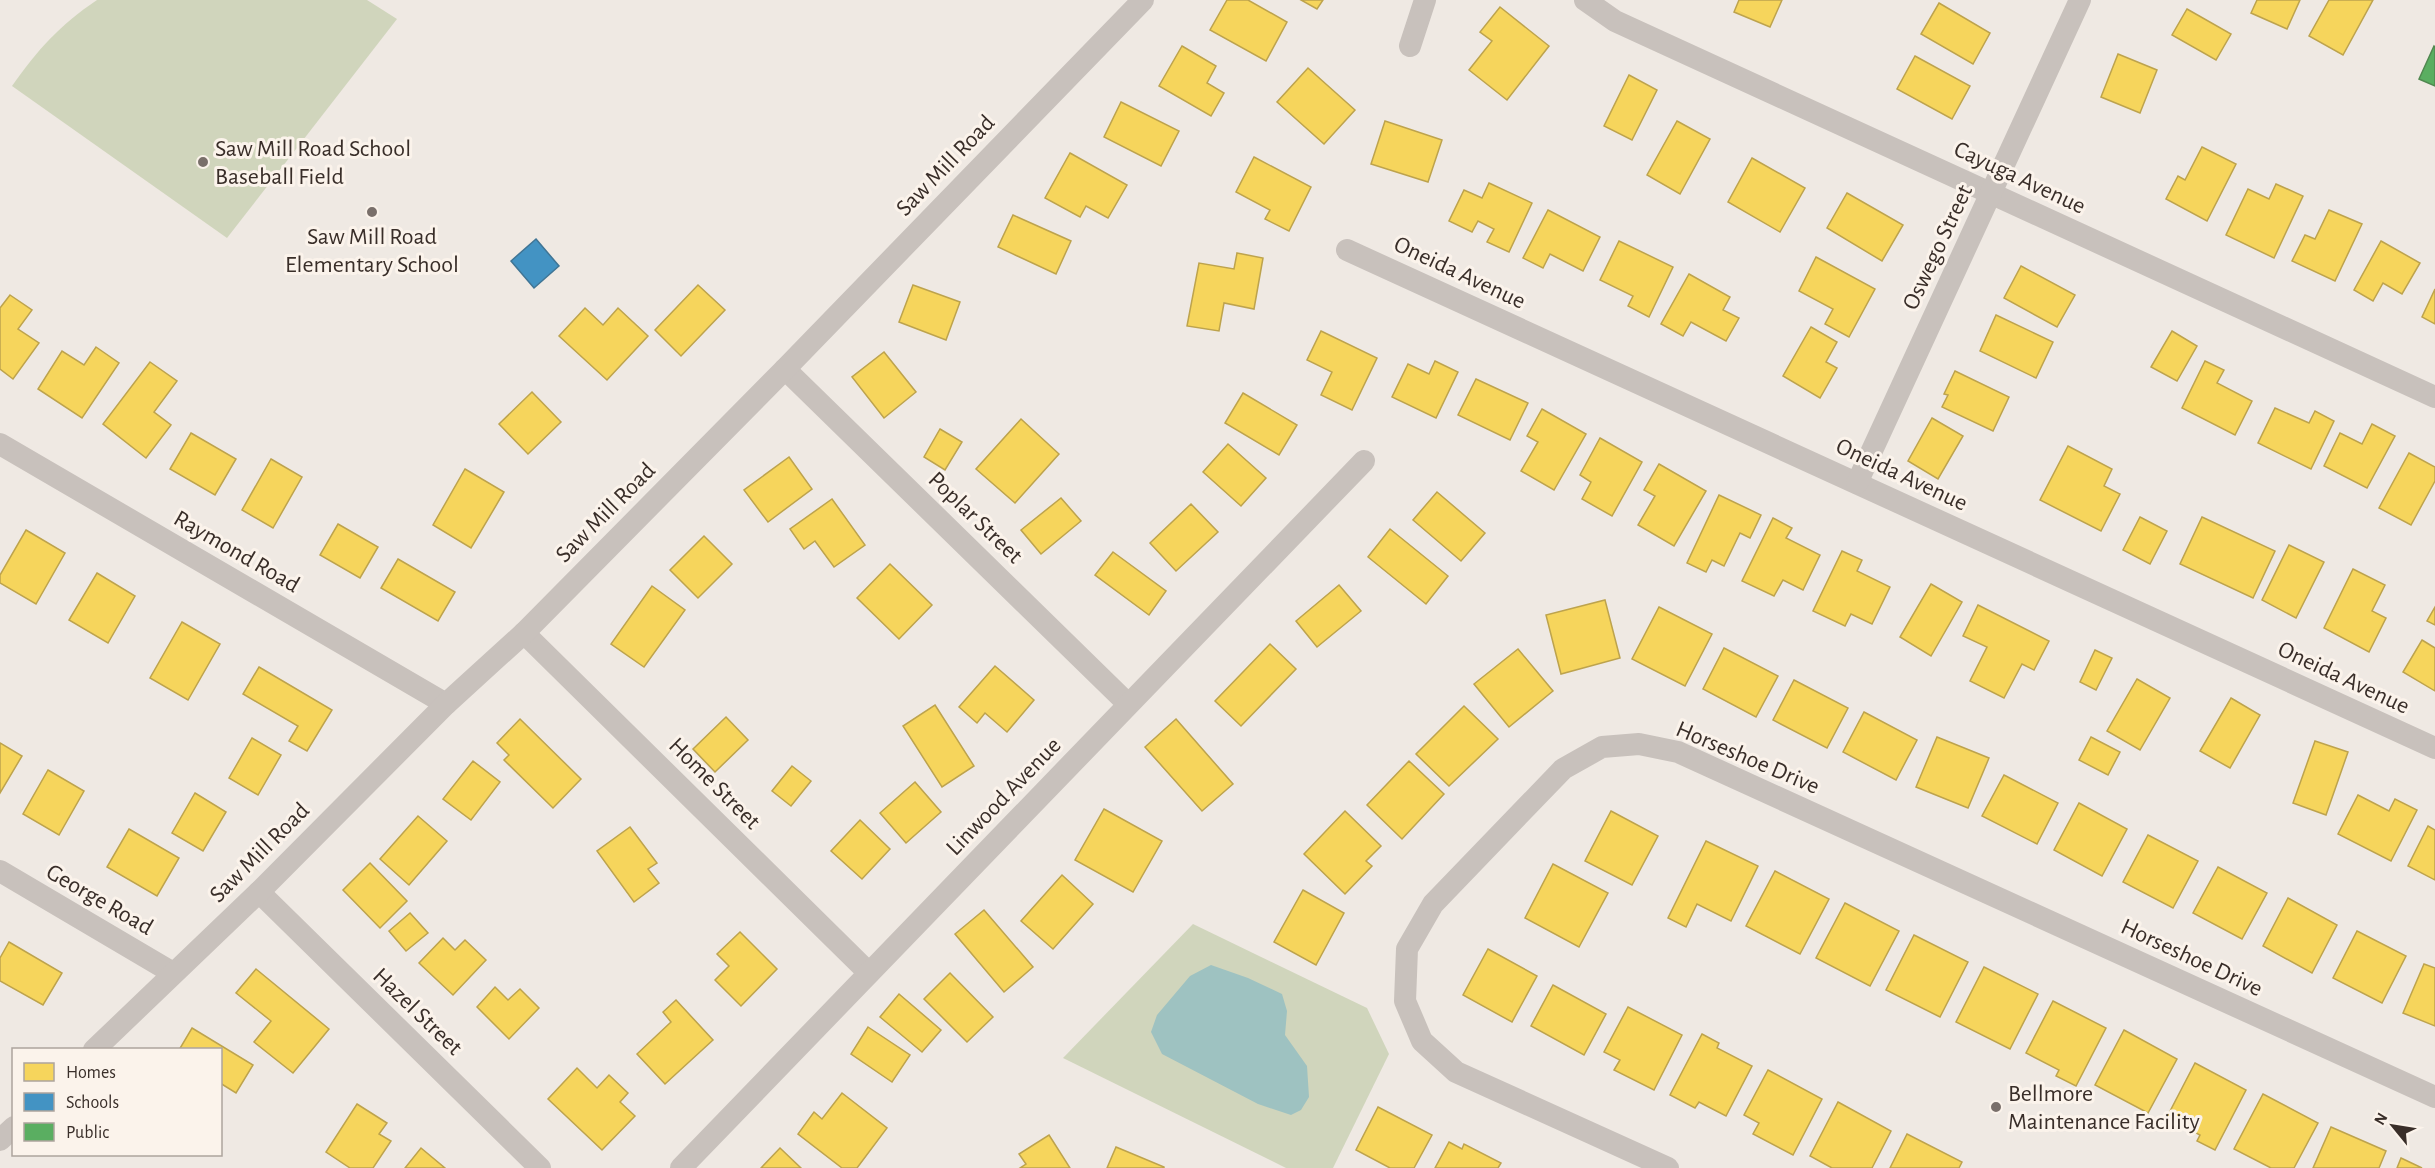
<svg xmlns="http://www.w3.org/2000/svg" width="2435" height="1168" viewBox="0 0 2435 1168" font-family="'Alegreya Sans',sans-serif">
<style>
.green{fill:#d0d5bc}
.water{fill:#9ec2c1}
.homes{fill:#f6d55c;stroke:#bda34d;stroke-width:1.5}
.schools{fill:#4393c3;stroke:#407595;stroke-width:1.5}
.public{fill:#5aae61;stroke:#508850;stroke-width:1.5}
.lines{fill:none;stroke-linecap:round;stroke-linejoin:round}
.minor{stroke:#c8c1bc;stroke-width:22}
.poi-dot{fill:#796f6a;stroke:#fbf3eb;stroke-width:2}
.labels{text-anchor:middle;stroke-width:6;stroke-linejoin:round;paint-order:stroke}
.poi-label{font-size:24px;fill:#392e29;stroke:#fbf3eb;text-anchor:start}
.street-label{font-size:24px;fill:#392e29;stroke:#fbf3eb}
</style>
<rect width="100%" height="100%" fill="#efe9e3"/>
<g class="green">
<path d="M97 0H367L397 19 227 238 12 86C38 49 60 25 97 0Z"/>
<polygon points="1193,924 1367,1008 1389,1054 1333,1168 1286,1168 1063,1058"/>
</g>
<polygon class="water" points="1211,965 1248,978 1282,994 1287,1011 1285,1035 1307,1066 1309,1097 1301,1110 1291,1115 1258,1104 1162,1054 1151,1032 1157,1015 1190,976"/>
<g class="homes">
<polygon points="1227,0 1248,0 1287,22 1266,61 1210,30"/>
<polygon points="1301,0 1323,0 1317,9"/>
<polygon points="1739,0 1782,0 1770,27 1734,12"/>
<polygon points="2257,0 2300,0 2287,29 2251,13"/>
<polygon points="2329,0 2373,0 2343,55 2309,36"/>
<polygon points="1939,3 1990,33 1973,64 1921,34"/>
<polygon points="1500,7 1549,46 1507,100 1469,70 1492,41 1480,32"/>
<polygon points="2187,9 2231,34 2216,60 2172,35"/>
<polygon points="1182,46 1216,66 1207,83 1224,93 1211,116 1159,86"/>
<polygon points="2118,54 2157,70 2140,113 2101,97"/>
<polygon points="1915,56 1970,86 1952,119 1897,89"/>
<polygon points="1308,68 1355,110 1324,144 1277,102"/>
<polygon points="1629,75 1657,90 1632,140 1604,126"/>
<polygon points="1121,102 1179,131 1161,166 1104,137"/>
<polygon points="1385,121 1442,140 1428,182 1371,164"/>
<polygon points="1677,121 1710,139 1680,194 1647,175"/>
<polygon points="2202,147 2236,164 2207,221 2166,199 2178,176 2185,180"/>
<polygon points="1070,153 1127,185 1108,218 1086,206 1080,217 1045,198"/>
<polygon points="1254,157 1311,187 1289,231 1265,219 1270,210 1236,192"/>
<polygon points="1752,158 1805,188 1780,232 1728,202"/>
<polygon points="1489,183 1532,203 1509,252 1487,242 1494,229 1478,221 1472,232 1449,221 1464,190 1482,198"/>
<polygon points="2276,184 2303,196 2274,258 2226,235 2248,189 2269,199"/>
<polygon points="1847,193 1903,225 1882,261 1827,228"/>
<polygon points="1548,210 1600,237 1583,271 1550,254 1543,268 1523,258"/>
<polygon points="2329,210 2362,224 2335,281 2292,261 2305,235 2315,239"/>
<polygon points="1013,215 1071,241 1056,274 998,247"/>
<polygon points="1619,241 1673,267 1649,317 1628,306 1633,296 1600,280"/>
<polygon points="2381,241 2420,263 2402,294 2383,283 2373,301 2354,290"/>
<polygon points="1237,253 1263,258 1254,309 1224,303 1219,331 1187,326 1199,263 1234,269"/>
<polygon points="1816,257 1875,289 1849,337 1825,324 1833,309 1799,291"/>
<polygon points="2021,266 2075,295 2057,327 2004,298"/>
<polygon points="1689,274 1730,297 1723,310 1739,318 1726,341 1691,322 1683,336 1661,324"/>
<polygon points="698,285 725,310 681,356 655,330"/>
<polygon points="913,285 960,302 946,340 899,322"/>
<polygon points="2435,289 2435,324 2422,317"/>
<polygon points="10,295 32,310 18,329 39,343 13,379 0,369 0,308"/>
<polygon points="585,308 603,325 618,308 648,336 607,380 559,336"/>
<polygon points="1996,315 2053,342 2036,378 1980,351"/>
<polygon points="1811,327 1837,342 1826,362 1837,368 1820,398 1783,376"/>
<polygon points="1321,331 1377,358 1352,410 1321,395 1332,372 1307,360"/>
<polygon points="2172,331 2197,346 2177,381 2151,367"/>
<polygon points="96,347 119,363 82,418 38,389 62,351 84,365"/>
<polygon points="884,352 916,392 884,418 852,377"/>
<polygon points="1435,361 1458,372 1436,418 1392,397 1408,364 1429,374"/>
<polygon points="2205,361 2224,370 2217,383 2252,401 2235,435 2182,408"/>
<polygon points="150,362 177,381 154,412 171,425 146,458 103,424"/>
<polygon points="1955,371 2009,397 1993,431 1942,407 1948,395 1944,394"/>
<polygon points="1476,379 1528,403 1510,440 1458,415"/>
<polygon points="532,392 561,422 528,454 499,424"/>
<polygon points="1243,393 1297,425 1279,455 1225,423"/>
<polygon points="2275,408 2309,423 2315,411 2334,421 2311,469 2258,443"/>
<polygon points="1542,409 1586,434 1554,490 1521,471 1538,442 1527,436"/>
<polygon points="1932,418 1963,436 1938,479 1908,461"/>
<polygon points="1021,419 1059,454 1015,503 976,469"/>
<polygon points="2372,424 2395,436 2367,488 2324,466 2340,433 2362,444"/>
<polygon points="940,429 962,442 945,470 924,457"/>
<polygon points="191,433 236,459 215,495 170,469"/>
<polygon points="1600,438 1642,462 1612,516 1582,499 1591,482 1580,475"/>
<polygon points="1228,444 1266,478 1241,506 1203,472"/>
<polygon points="2068,446 2112,469 2104,486 2120,494 2101,531 2040,500"/>
<polygon points="2409,453 2435,467 2435,481 2411,525 2379,508"/>
<polygon points="789,457 812,489 768,522 744,490"/>
<polygon points="271,459 302,477 273,528 242,510"/>
<polygon points="1659,464 1706,491 1674,546 1638,525 1655,496 1644,490"/>
<polygon points="465,469 504,492 471,548 433,525"/>
<polygon points="1437,492 1485,533 1461,561 1413,520"/>
<polygon points="1719,495 1761,515 1750,538 1740,533 1724,566 1712,560 1706,572 1687,563"/>
<polygon points="1061,498 1081,521 1041,554 1021,530"/>
<polygon points="832,499 865,545 834,567 815,541 804,549 790,529"/>
<polygon points="1191,504 1218,532 1176,571 1150,543"/>
<polygon points="2140,517 2167,531 2150,564 2123,550"/>
<polygon points="2202,517 2275,551 2253,598 2180,564"/>
<polygon points="1773,518 1792,528 1786,538 1820,555 1803,590 1783,580 1774,596 1742,581"/>
<polygon points="338,524 378,547 360,578 320,555"/>
<polygon points="1390,529 1448,576 1426,604 1368,557"/>
<polygon points="26,530 65,553 36,604 0,583 0,575"/>
<polygon points="704,536 732,564 698,598 670,570"/>
<polygon points="2289,545 2324,562 2296,618 2262,600"/>
<polygon points="1842,551 1862,560 1857,571 1890,587 1872,624 1851,614 1845,626 1813,611"/>
<polygon points="1113,552 1166,591 1149,615 1095,575"/>
<polygon points="398,559 455,592 438,621 381,588"/>
<polygon points="890,564 932,605 899,639 857,598"/>
<polygon points="2353,569 2385,585 2372,611 2386,618 2369,652 2324,628"/>
<polygon points="97,573 135,596 108,643 69,620"/>
<polygon points="1931,584 1962,602 1931,656 1900,637"/>
<polygon points="1339,585 1361,611 1317,647 1296,621"/>
<polygon points="652,586 685,610 644,667 611,644"/>
<polygon points="1605,600 1620,658 1561,674 1546,615"/>
<polygon points="1978,605 2049,641 2034,670 2022,664 2004,698 1970,681 1987,647 1963,636"/>
<polygon points="1659,607 1712,634 1685,686 1632,659"/>
<polygon points="2435,607 2435,625 2427,621"/>
<polygon points="182,622 220,644 188,700 150,678"/>
<polygon points="2422,640 2435,648 2435,691 2403,672"/>
<polygon points="1270,644 1296,669 1241,726 1215,701"/>
<polygon points="1724,648 1778,676 1756,717 1703,689"/>
<polygon points="1518,649 1553,691 1509,727 1474,684"/>
<polygon points="2095,650 2112,658 2096,690 2080,682"/>
<polygon points="995,666 1034,700 1007,732 985,713 977,723 959,707"/>
<polygon points="259,667 332,710 307,751 289,741 298,726 243,694"/>
<polygon points="2137,679 2170,698 2140,750 2107,731"/>
<polygon points="1794,680 1848,708 1827,748 1773,720"/>
<polygon points="2231,698 2260,715 2230,768 2200,751"/>
<polygon points="935,705 974,766 942,787 903,726"/>
<polygon points="1464,706 1498,739 1449,786 1416,754"/>
<polygon points="1864,712 1917,740 1896,780 1843,752"/>
<polygon points="726,717 748,740 715,772 693,749"/>
<polygon points="520,719 581,779 553,808 504,760 509,755 497,743"/>
<polygon points="1176,719 1233,784 1202,811 1145,747"/>
<polygon points="1937,737 1989,758 1968,808 1916,787"/>
<polygon points="2091,737 2120,752 2108,775 2079,760"/>
<polygon points="252,738 281,755 258,795 229,778"/>
<polygon points="2315,741 2348,752 2326,815 2293,803"/>
<polygon points="0,743 22,756 0,793"/>
<polygon points="473,761 500,782 471,820 443,799"/>
<polygon points="1409,761 1444,794 1402,839 1367,805"/>
<polygon points="792,766 811,781 791,806 772,791"/>
<polygon points="48,770 84,791 59,835 23,814"/>
<polygon points="2004,775 2058,803 2037,844 1982,816"/>
<polygon points="915,782 941,812 906,843 880,813"/>
<polygon points="195,793 226,812 203,851 172,833"/>
<polygon points="2358,795 2389,811 2395,799 2417,810 2391,861 2338,834"/>
<polygon points="2079,803 2127,829 2102,876 2054,850"/>
<polygon points="1104,809 1162,841 1133,892 1075,860"/>
<polygon points="1345,811 1381,846 1366,861 1372,866 1345,894 1304,854"/>
<polygon points="1611,811 1658,836 1632,885 1585,861"/>
<polygon points="418,816 447,841 409,885 380,859"/>
<polygon points="860,820 890,849 862,879 831,851"/>
<polygon points="2428,826 2435,830 2435,880 2408,866"/>
<polygon points="630,827 657,863 648,869 659,883 634,902 597,851"/>
<polygon points="129,829 179,858 157,896 107,867"/>
<polygon points="2148,835 2198,861 2173,908 2123,882"/>
<polygon points="1706,841 1758,866 1731,921 1697,904 1686,927 1668,918"/>
<polygon points="370,863 407,901 380,928 343,890"/>
<polygon points="1553,864 1608,893 1579,947 1525,918"/>
<polygon points="2218,867 2267,893 2242,939 2193,913"/>
<polygon points="1775,871 1829,899 1800,954 1746,926"/>
<polygon points="1062,875 1093,904 1053,949 1021,921"/>
<polygon points="1303,890 1344,913 1316,965 1274,942"/>
<polygon points="2288,898 2337,925 2312,973 2263,946"/>
<polygon points="1845,903 1899,931 1870,986 1816,958"/>
<polygon points="984,910 1033,967 1004,992 955,934"/>
<polygon points="410,913 428,933 406,951 389,931"/>
<polygon points="2357,931 2406,956 2382,1003 2333,978"/>
<polygon points="740,932 777,969 741,1006 715,980 729,966 717,954"/>
<polygon points="1914,935 1968,962 1940,1017 1886,990"/>
<polygon points="443,938 455,950 465,940 486,960 453,995 419,963"/>
<polygon points="9,942 62,973 43,1005 0,981 0,958"/>
<polygon points="1488,949 1537,976 1512,1022 1463,995"/>
<polygon points="2424,964 2435,968 2435,1026 2403,1013"/>
<polygon points="1984,967 2038,994 2010,1049 1956,1022"/>
<polygon points="256,969 329,1029 293,1073 254,1042 271,1021 236,993"/>
<polygon points="950,973 993,1017 967,1042 924,999"/>
<polygon points="1553,985 1606,1014 1584,1055 1531,1026"/>
<polygon points="495,987 508,1000 520,989 539,1008 509,1039 477,1007"/>
<polygon points="899,994 941,1030 922,1052 880,1017"/>
<polygon points="676,1000 713,1040 665,1084 637,1054 671,1022 663,1012"/>
<polygon points="2053,1001 2106,1028 2076,1086 2056,1076 2059,1070 2026,1053"/>
<polygon points="1628,1007 1682,1035 1654,1090 1614,1070 1620,1060 1604,1052"/>
<polygon points="868,1027 910,1055 892,1082 851,1054"/>
<polygon points="192,1028 253,1065 236,1093 220,1083 220,1050 179,1050"/>
<polygon points="2124,1030 2177,1059 2148,1113 2095,1085"/>
<polygon points="1702,1034 1719,1043 1717,1048 1752,1066 1726,1116 1699,1102 1695,1108 1670,1095"/>
<polygon points="2195,1063 2246,1090 2215,1150 2197,1141 2200,1135 2167,1117"/>
<polygon points="577,1068 597,1088 609,1075 628,1093 620,1102 635,1116 602,1150 548,1099"/>
<polygon points="1768,1070 1822,1099 1793,1155 1753,1134 1759,1123 1744,1115"/>
<polygon points="842,1093 887,1128 857,1168 842,1168 798,1134 814,1112 822,1119"/>
<polygon points="2263,1094 2318,1123 2294,1168 2271,1168 2234,1149"/>
<polygon points="1838,1102 1891,1131 1872,1168 1832,1168 1810,1156"/>
<polygon points="357,1104 387,1123 379,1134 391,1141 373,1168 350,1168 326,1152"/>
<polygon points="1378,1107 1432,1135 1414,1168 1390,1168 1356,1150"/>
<polygon points="2331,1127 2386,1151 2379,1168 2313,1168"/>
<polygon points="1907,1134 1962,1162 1959,1168 1890,1168"/>
<polygon points="1049,1135 1070,1168 1020,1168 1026,1164 1019,1154"/>
<polygon points="1449,1142 1462,1149 1464,1144 1501,1163 1498,1168 1435,1168"/>
<polygon points="1116,1147 1164,1167 1164,1168 1107,1168"/>
<polygon points="421,1148 445,1168 405,1168"/>
<polygon points="780,1148 801,1168 761,1168"/>
<polygon points="2401,1158 2422,1168 2397,1168"/>
</g>
<polygon class="schools" points="536,239 559,266 534,288 511,261"/>
<polygon class="public" points="2434,46 2435,47 2435,86 2419,79"/>
<g class="lines">
<g class="minor">
<polyline points="1585,0 1615,21 2435,397"/>
<polyline points="1410,46 1425,0"/>
<polyline points="1347,250 2435,748"/>
<polyline points="785,369 1128,704"/>
<polyline points="0,444 446,704"/>
<polyline points="1857,483 2080,0"/>
<polyline points="524,633 869,973"/>
<polyline points="0,871 173,973"/>
<polyline points="259,892 540,1168"/>
<polyline points="94,1050 259,892 446,704 524,633 785,369 1143,0"/>
<polyline points="0,1140 14,1127"/>
<polyline points="681,1168 1364,461"/>
<polyline points="1668,1168 1456,1072 1422,1041 1405,1001 1407,949 1433,904 1563,769 1602,747 1639,744 1678,752 2435,1097"/>
</g>
</g>
<g class="poi-dot">
<circle cx="203" cy="162" r="6"/>
<circle cx="372" cy="212" r="6"/>
<circle cx="1996" cy="1107" r="6"/>
</g>
<g class="labels">
<g class="poi-label">
<text x="215" y="156">Saw Mill Road School<tspan x="215" dy="28">Baseball Field</tspan></text>
<text x="372" y="244" text-anchor="middle">Saw Mill Road<tspan x="372" dy="28">Elementary School</tspan></text>
<text x="2008" y="1101">Bellmore<tspan x="2008" dy="28">Maintenance Facility</tspan></text>
</g>
<g class="street-label">
<text transform="translate(945 165) rotate(-46)" y="8">Saw Mill Road</text>
<text transform="translate(2020 177) rotate(25)" y="8">Cayuga Avenue</text>
<text transform="translate(1937 247) rotate(-65)" y="8">Oswego Street</text>
<text transform="translate(1460 272) rotate(25)" y="8">Oneida Avenue</text>
<text transform="translate(1902 474) rotate(25)" y="8">Oneida Avenue</text>
<text transform="translate(605 512) rotate(-45)" y="8">Saw Mill Road</text>
<text transform="translate(976 517) rotate(44)" y="8">Poplar Street</text>
<text transform="translate(237 551) rotate(30)" y="8">Raymond Road</text>
<text transform="translate(2344 677) rotate(25)" y="8">Oneida Avenue</text>
<text transform="translate(1748 757) rotate(23)" y="8">Horseshoe Drive</text>
<text transform="translate(715 783) rotate(45)" y="8">Home Street</text>
<text transform="translate(1003 796) rotate(-46)" y="8">Linwood Avenue</text>
<text transform="translate(259 852) rotate(-45)" y="8">Saw Mill Road</text>
<text transform="translate(100 899) rotate(30)" y="8">George Road</text>
<text transform="translate(2192 957) rotate(25)" y="8">Horseshoe Drive</text>
<text transform="translate(418 1011) rotate(44)" y="8">Hazel Street</text>
</g>
</g>
<rect x="12" y="1048" width="210" height="108" fill="#fbf3eb" stroke="#ada49d" stroke-width="1.5"/>
<rect x="24" y="1063" width="30" height="18" fill="#f6d55c" stroke="#ada49d" stroke-width="1.5"/>
<text x="66" y="1078" font-size="18" fill="#392e29">Homes</text>
<rect x="24" y="1093" width="30" height="18" fill="#4393c3" stroke="#ada49d" stroke-width="1.5"/>
<text x="66" y="1108" font-size="18" fill="#392e29">Schools</text>
<rect x="24" y="1123" width="30" height="18" fill="#5aae61" stroke="#ada49d" stroke-width="1.5"/>
<text x="66" y="1138" font-size="18" fill="#392e29">Public</text>
<g transform="translate(2393 1126) rotate(300)" stroke="#fbf3eb" stroke-width="4.5" paint-order="stroke">
<path d="M0-4.5L10 22L0 15L-10 22Z" fill="#392e29"/>
<text y="-9" font-size="16" font-weight="bold" text-anchor="middle" fill="#392e29">N</text>
</g>
</svg>
